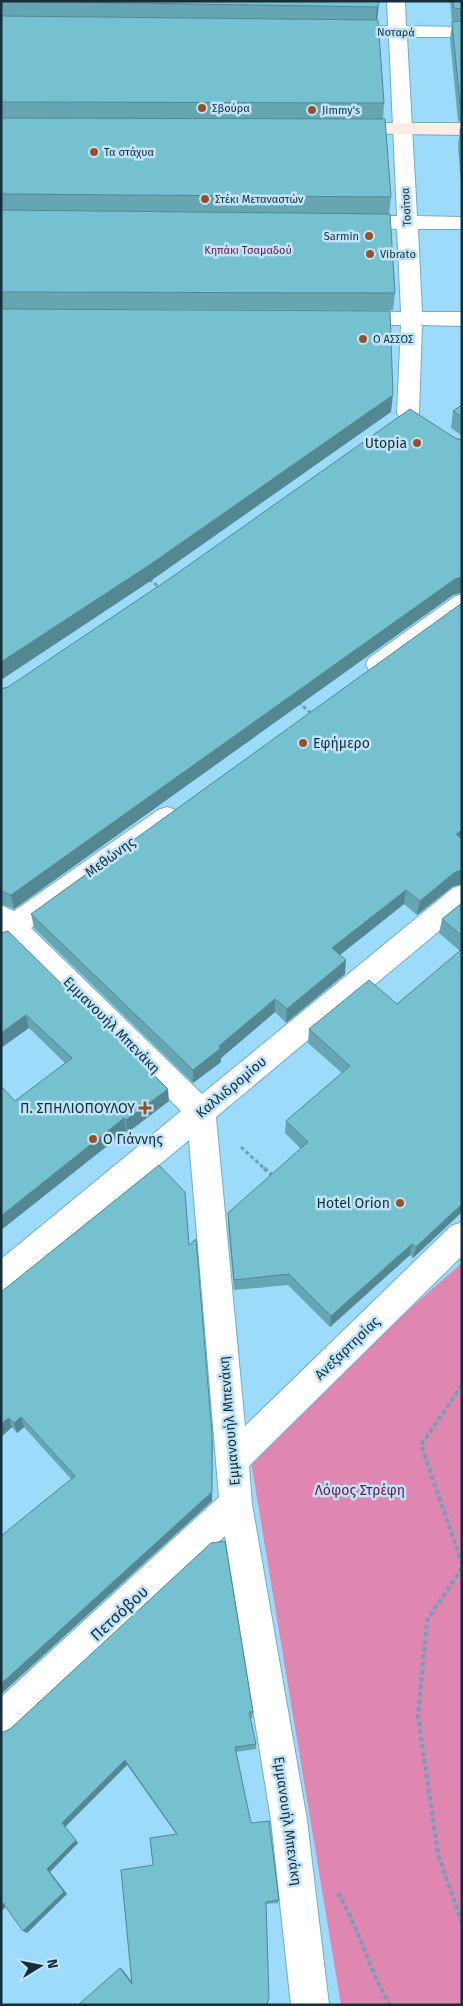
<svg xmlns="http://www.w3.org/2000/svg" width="463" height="2006" viewBox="0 0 463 2006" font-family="'Fira Sans',sans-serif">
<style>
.green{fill:#df87b1}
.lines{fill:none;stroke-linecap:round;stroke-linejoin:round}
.street-casing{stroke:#6eacca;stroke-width:2}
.secondary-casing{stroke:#6eacca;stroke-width:2}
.path-far1{stroke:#6ea0b9;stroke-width:3;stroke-dasharray:4 2.5;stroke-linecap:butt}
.path{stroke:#6ea0b9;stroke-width:4;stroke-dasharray:4.5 3;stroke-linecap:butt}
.street{fill:#fff;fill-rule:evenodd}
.secondary{fill:#fdece3;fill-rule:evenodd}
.wall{fill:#65a6b2}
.shaded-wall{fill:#538791}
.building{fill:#76c1cf;stroke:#538791}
.poi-dot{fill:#965226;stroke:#c0e4f7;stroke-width:2}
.labels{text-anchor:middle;stroke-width:5;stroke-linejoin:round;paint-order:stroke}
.far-street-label{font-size:11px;fill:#152e3a;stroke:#c0e4f7}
.far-poi-label{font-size:11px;fill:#152e3a;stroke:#c0e4f7;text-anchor:start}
.far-park-label{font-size:11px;fill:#72154b;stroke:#c0e4f7}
.poi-label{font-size:14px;fill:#152e3a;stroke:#c0e4f7;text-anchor:end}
.street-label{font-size:14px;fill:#152e3a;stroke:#c0e4f7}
.park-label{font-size:14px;fill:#72154b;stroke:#c0e4f7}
.near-street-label{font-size:16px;fill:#152e3a;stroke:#c0e4f7}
</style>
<rect width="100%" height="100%" fill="#9cdbfa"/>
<polygon class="green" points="462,1263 462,2005 341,2005 249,1450"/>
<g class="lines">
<g class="street-casing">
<g id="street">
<polygon points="387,1 405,1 406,26 462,27 462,37 407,37 417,216 462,217 462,229 418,229 422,312 462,312 462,326 422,325 419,413 416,418 408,420 400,418 397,413 401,325 353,325 346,323 343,318 346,313 353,311 401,312 397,229 353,228 346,226 343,222 346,218 353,216 397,216 389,37 340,36 334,35 331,31 334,27 340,26 388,26"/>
<polygon points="462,594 462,615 387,670 378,673 369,670 366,664 369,658 454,597"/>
<polygon points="167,807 176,810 180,817 176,824 31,928 202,1094 453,888 462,885 462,912 216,1117 245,1426 451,1226 462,1222 462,1256 249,1466 252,1504 307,1820 329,2005 291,2005 271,1820 225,1536 13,1733 1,1738 1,1697 219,1497 189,1140 12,1288 1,1292 1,1259 181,1111 11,943 1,946 1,905 14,911 158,810"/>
</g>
</g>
<g class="secondary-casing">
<polygon id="secondary" points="348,123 462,123 462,135 341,133 338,129 341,125"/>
</g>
<g class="path-far1">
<polyline points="149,579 160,588"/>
<polyline points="298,702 312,714"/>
<polyline points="241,1147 266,1170"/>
</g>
<g class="path">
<polyline points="264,1168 274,1177"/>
<polyline points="462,1385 421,1445 462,1563"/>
<polyline points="462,1568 427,1620 418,1716 438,1854 462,1923"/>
<path d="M338 1893C359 1929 369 1969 390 2005"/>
</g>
<use href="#street" class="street"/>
<use href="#secondary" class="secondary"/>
</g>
<g class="wall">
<polygon points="1,1 378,1 377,20 384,103 383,119 391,197 389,214 395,293 393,310 1,309"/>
<polygon points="450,1 462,1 462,197 458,146 461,122 458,121 450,39 452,24"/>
<polygon points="462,405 462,436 451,428 453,411"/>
<polygon points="455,438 462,440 462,593 453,595 14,909 1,904 1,689 8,687"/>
<polygon points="452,887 417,915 404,904 340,955 345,974 286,1023 275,1012 221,1058 221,1062 193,1083 34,928 31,914"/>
<polygon points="462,903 462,1212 413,1258 410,1255 330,1327 288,1285 234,1290 228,1224 228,1213 301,1149 285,1133 286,1121 342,1073 308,1043 309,1029 397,1004 460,951 439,933 442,919"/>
<polygon points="1,933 169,1101 127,1133 126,1131 1,1230 1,1086 15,1101 65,1063 29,1028"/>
<polygon points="189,1245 213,1444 212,1501 1,1694 1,1536 71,1479 24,1427 17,1433 12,1427 1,1437 1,1292"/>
<polygon points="253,1712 252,1718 250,1718 256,1744 256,1749 236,1752 251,1823 279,1900 278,1903 266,1904 267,2005 78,2005 122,1969 132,1982 153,1865 176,1834 127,1765 65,1827 78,1843 50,1872 67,1894 27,1933 6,1907 1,1911 1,1733"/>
</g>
<g class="shaded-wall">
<polygon points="379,4 377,21 375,24 377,7"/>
<polygon points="393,395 391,412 152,580 1,680 1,662"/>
<polygon points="462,577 461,592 453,595 14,909 11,895 455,579"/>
<polygon points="462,830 462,843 456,834"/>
<polygon points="462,870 462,884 452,887 417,915 420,901 455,872"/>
<polygon points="406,890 404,904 331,962 332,948"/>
<polygon points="346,960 345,974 286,1023 287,1009"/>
<polygon points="275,999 275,1012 221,1058 221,1062 193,1083 193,1070 219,1046"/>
<polygon points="26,1015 29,1028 1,1048 1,1033"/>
<polygon points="168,1089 169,1101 127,1133 126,1120"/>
<polygon points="124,1118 126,1131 1,1230 1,1216"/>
<polygon points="462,1204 462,1212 413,1258 416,1247"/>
<polygon points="412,1244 410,1255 330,1327 331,1316"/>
<polygon points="21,1417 24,1427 17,1433 14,1423"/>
<polygon points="9,1418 12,1427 1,1437 1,1424"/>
<polygon points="212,1434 212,1501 1,1694 1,1684"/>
<polygon points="125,1760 127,1765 65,1827 62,1823"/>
<polygon points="76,1840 78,1843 50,1872 67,1894 27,1933 23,1931 47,1869"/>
<polygon points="3,1903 7,1906 1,1911 1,1905"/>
<polygon points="120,1968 122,1969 134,1985 132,1984"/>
</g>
<g class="building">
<polygon points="1,1 378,1 379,4 377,7"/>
<polygon points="453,1 462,1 462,9 454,8"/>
<polygon points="1,16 378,20 384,103 1,102"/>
<polygon points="462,21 462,104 460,104 452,22"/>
<polygon points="1,118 385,119 391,197 1,194"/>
<polygon points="460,129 462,129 462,153"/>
<polygon points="1,210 390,214 395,293 1,292"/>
<polygon points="1,309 390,311 393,395 151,564 1,662"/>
<polygon points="462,405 462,417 453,411"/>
<polygon points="410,409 455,438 462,440 462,577 455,579 11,895 1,891 1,689 8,687 169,579"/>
<polygon points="462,603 462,830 456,834 462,839 462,870 455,872 420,901 406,890 332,948 346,960 287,1009 275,999 219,1046 221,1048 193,1070 31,914"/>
<polygon points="462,903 462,936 442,919"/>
<polygon points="8,931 168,1089 126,1120 124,1118 1,1216 1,1086 15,1101 72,1058 26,1015 1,1033 1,933"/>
<polygon points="462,949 462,1204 416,1247 412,1244 331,1316 289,1274 234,1280 228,1213 308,1142 286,1121 350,1066 309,1029 369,980 397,1004"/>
<polygon points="159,1165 185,1192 189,1245 196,1239 212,1434 212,1492 1,1684 1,1536 75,1476 21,1417 14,1423 9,1418 1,1424 1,1292"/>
<polygon points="225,1541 253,1712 249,1712 256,1744 235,1747 251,1823 269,1821 279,1900 266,1902 269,1998 267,2005 78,2005 120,1968 132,1984 121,1870 153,1865 150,1838 177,1834 125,1760 62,1823 76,1840 47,1869 64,1892 23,1931 3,1903 1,1905 1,1733 10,1729 211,1543"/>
</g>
<g class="poi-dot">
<circle cx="202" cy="108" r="5"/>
<circle cx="312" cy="110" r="5"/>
<circle cx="94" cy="152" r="5"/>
<circle cx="205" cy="199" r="5"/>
<circle cx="369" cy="236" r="5"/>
<circle cx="370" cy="254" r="5"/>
<circle cx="363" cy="339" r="5"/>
<circle cx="417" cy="443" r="5"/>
<circle cx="303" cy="743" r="5"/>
<path d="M142.5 1100.5h5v5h5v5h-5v5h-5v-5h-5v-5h5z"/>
<circle cx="93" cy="1139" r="5"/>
<circle cx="400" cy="1203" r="5"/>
</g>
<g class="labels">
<g class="far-street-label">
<text transform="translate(396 32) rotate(1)" y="4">Νοταρά</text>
<text transform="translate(406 207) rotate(-93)" y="4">Τοσίτσα</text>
</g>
<g class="far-poi-label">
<text x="212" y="112">Σβούρα</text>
<text x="322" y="114">Jimmy's</text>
<text x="104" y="156">Τα στάχυα</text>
<text x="215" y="203">Στέκι Μεταναστών</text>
<text x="359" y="240" text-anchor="end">Sarmin</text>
<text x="380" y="258">Vibrato</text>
<text x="373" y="343">Ο ΑΣΣΟΣ</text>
</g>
<g class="far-park-label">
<text x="248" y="254">Κηπάκι Τσαμαδού</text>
</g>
<g class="poi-label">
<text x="407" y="448">Utopia</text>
<text x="313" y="748" text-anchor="start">Εφήμερο</text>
<text x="135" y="1113">Π. ΣΠΗΛΙΟΠΟΥΛΟΥ</text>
<text x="103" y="1144" text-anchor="start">Ο Γιάννης</text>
<text x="390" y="1208">Hotel Orion</text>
</g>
<g class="street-label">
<text transform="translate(110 857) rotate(-36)" y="5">Μεθώνης</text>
<text transform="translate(112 1025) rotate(45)" y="5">Εμμανουήλ Μπενάκη</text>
<text transform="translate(231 1087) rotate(-40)" y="5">Καλλιδρομίου</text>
<text transform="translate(347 1348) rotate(-44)" y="5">Ανεξαρτησίας</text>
<text transform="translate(229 1421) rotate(-95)" y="5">Εμμανουήλ Μπενάκη</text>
<text transform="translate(288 1821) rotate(82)" y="5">Εμμανουήλ Μπενάκη</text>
</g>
<g class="park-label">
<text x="360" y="1495">Λόφος Στρέφη</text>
</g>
<g class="near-street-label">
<text transform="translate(119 1613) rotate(-43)" y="6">Πετσόβου</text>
</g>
</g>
<rect width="463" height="2006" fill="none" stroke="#152e3a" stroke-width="5"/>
<g transform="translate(40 1966) rotate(80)" stroke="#c0e4f7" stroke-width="4" paint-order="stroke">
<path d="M0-4L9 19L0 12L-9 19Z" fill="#152e3a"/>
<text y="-8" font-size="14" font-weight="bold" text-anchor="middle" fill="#152e3a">N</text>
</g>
</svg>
